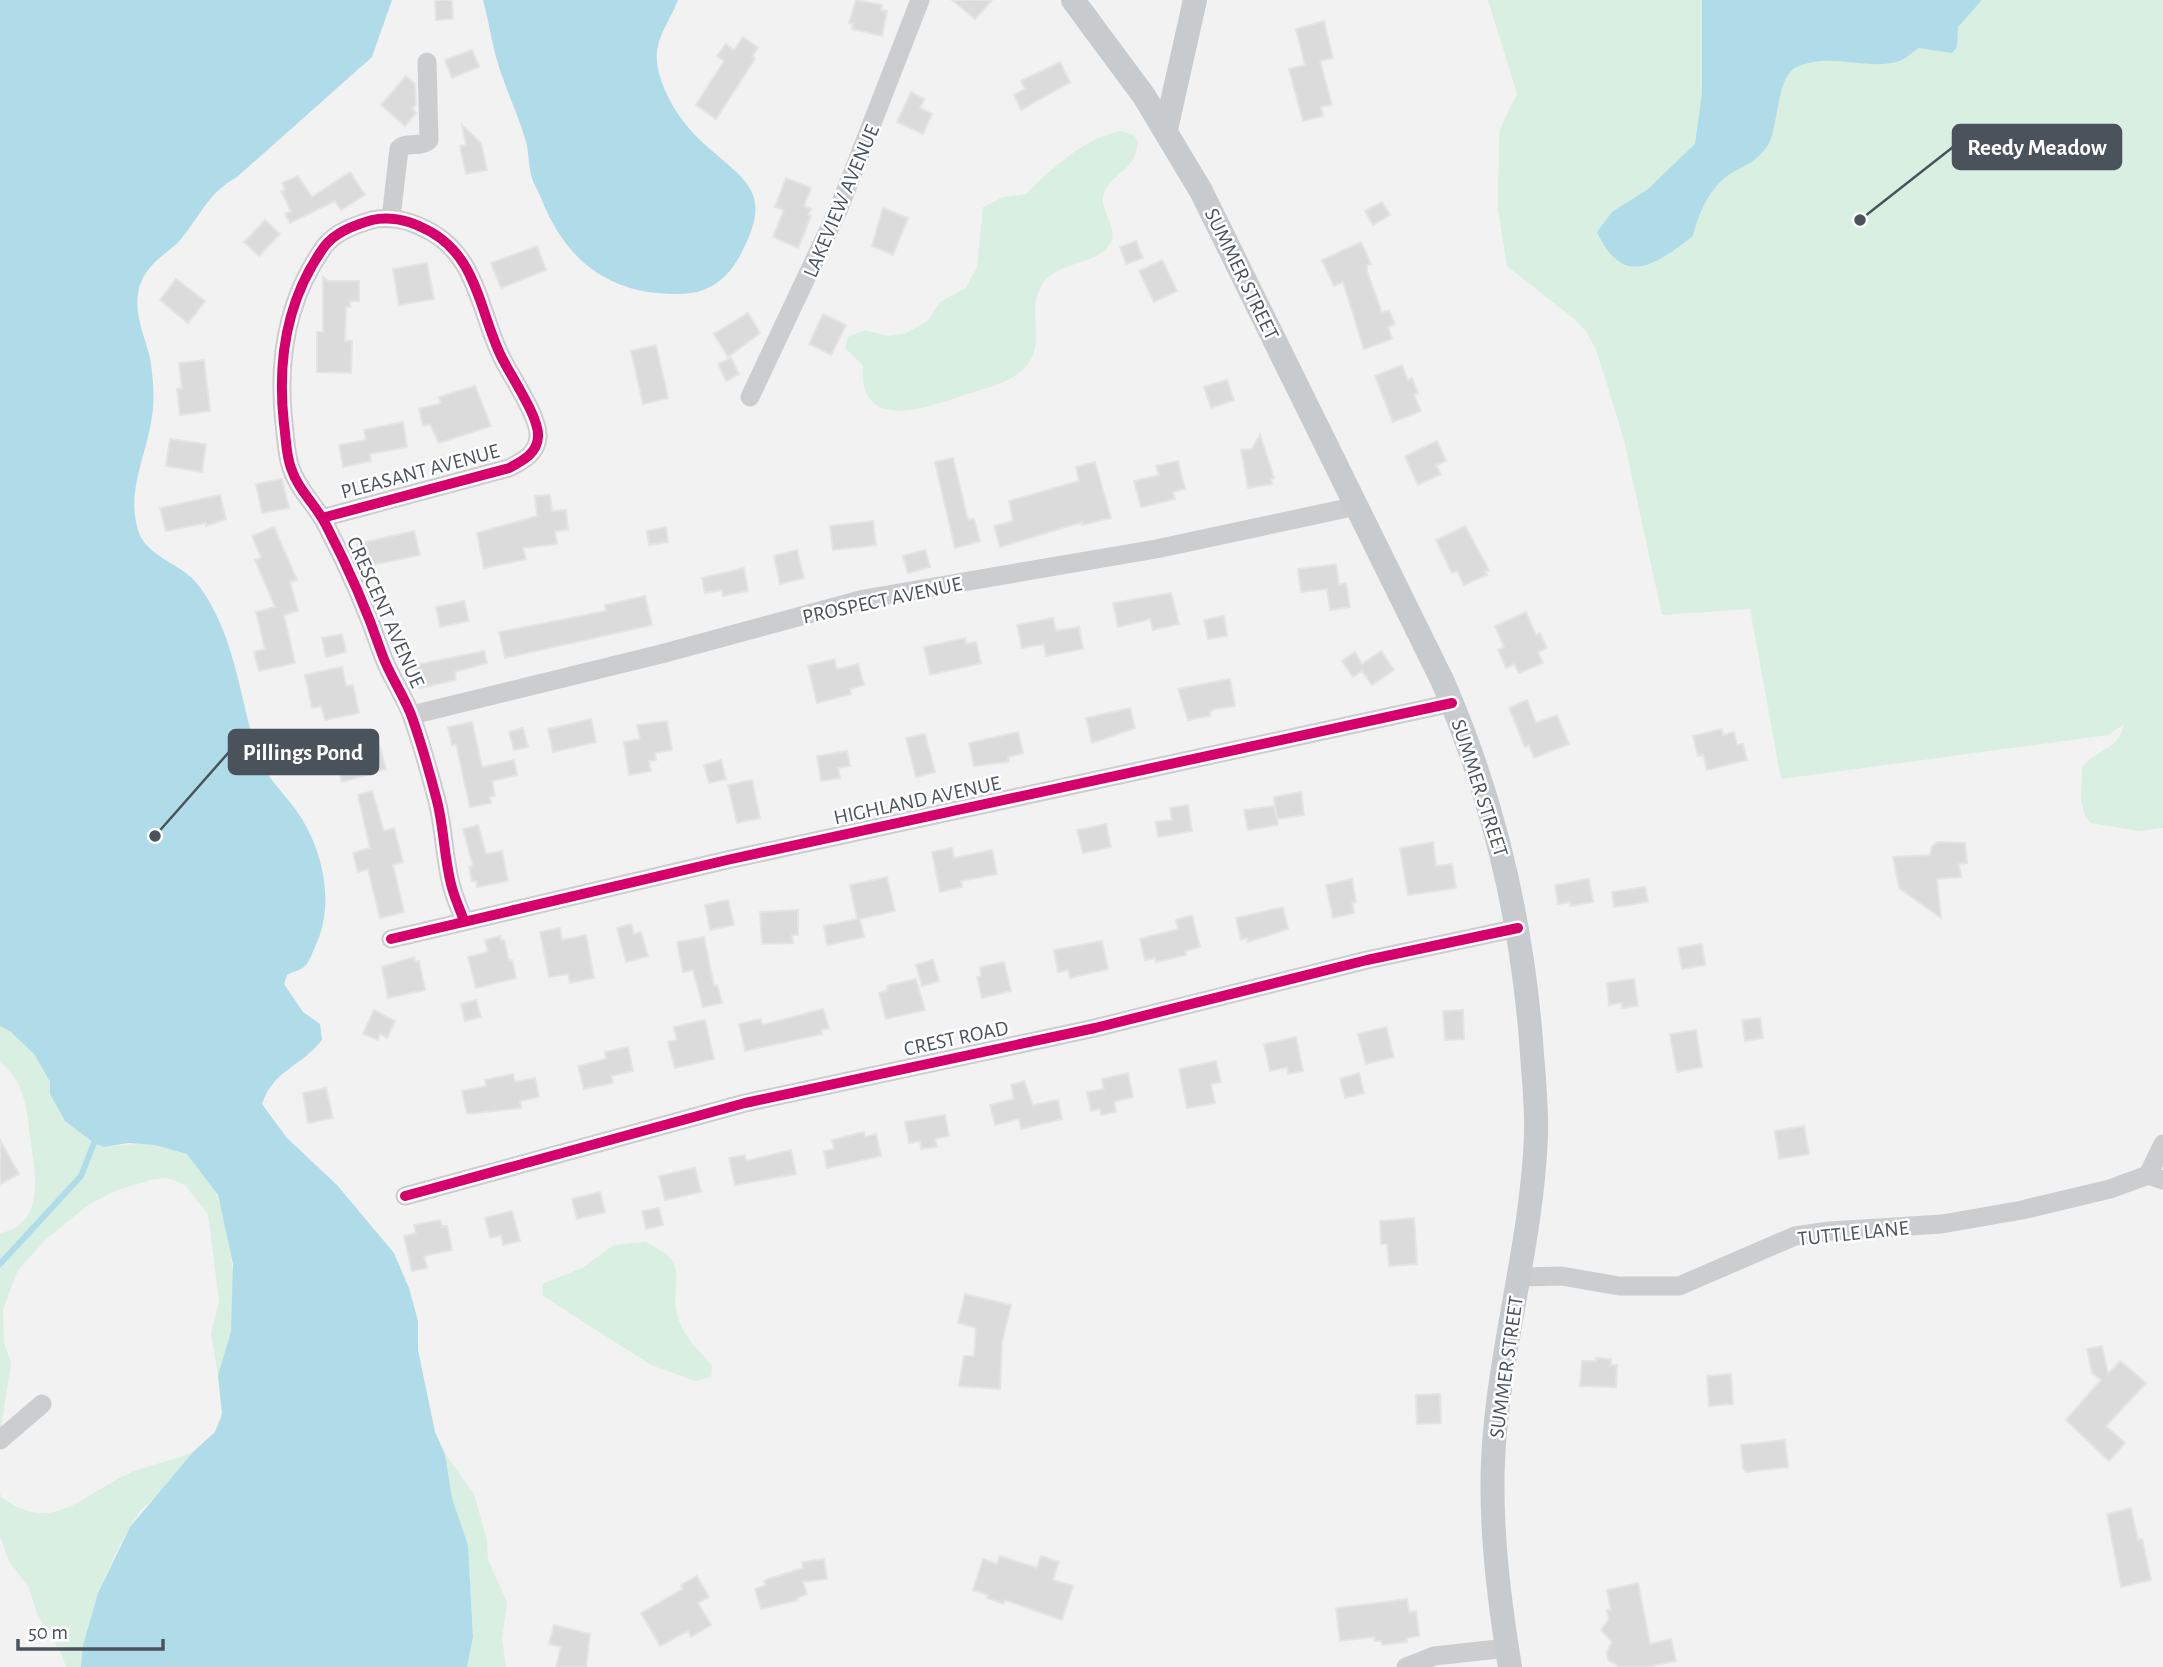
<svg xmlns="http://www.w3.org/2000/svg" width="2163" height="1667" viewBox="0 0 2163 1667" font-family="'Alegreya Sans',sans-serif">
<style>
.green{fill:#d8efe2}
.water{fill:#b0dce9}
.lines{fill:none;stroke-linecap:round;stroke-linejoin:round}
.stream{stroke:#b0dce9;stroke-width:6}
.building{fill:#dbdbdc;stroke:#e3e4e4;stroke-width:2}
.minor{stroke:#cccdcf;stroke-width:19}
.major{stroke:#c8cbce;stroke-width:24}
.cycleway-casing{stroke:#fff;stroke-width:15}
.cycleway{stroke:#d6006c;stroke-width:10}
.labels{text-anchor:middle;stroke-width:5;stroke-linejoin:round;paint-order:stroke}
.street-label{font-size:21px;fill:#4a535c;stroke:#fff}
.leader{fill:none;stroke:#4a535c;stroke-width:2.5}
.callout-dot{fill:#4a535c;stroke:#fff;stroke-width:2.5}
.callout{fill:#4a535c;stroke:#4a535c;stroke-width:2.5}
.callout-label{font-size:23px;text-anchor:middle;font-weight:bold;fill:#fff}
</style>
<rect width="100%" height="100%" fill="#f2f2f2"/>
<g class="green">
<path d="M1488 0H2163V828L2140 831 2091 823 2085 816 2081 800 2082 767C2097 749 2120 749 2124 724L2108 735 1781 779 1750 609 1662 615 1624 440 1596 349 1585 330 1573 318 1507 266 1498 209 1499 140 1500 129 1517 94Z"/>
<path d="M1121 131 1134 135 1138 142C1135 172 1112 172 1104 193 1097 212 1124 229 1107 248 1089 267 1054 261 1040 288 1026 316 1050 348 1020 372 1005 385 980 389 961 396 924 409 858 432 863 366L845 348 848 337 866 330 887 336 904 334 928 321 940 302 966 288 977 267 983 207 1003 197 1026 194C1053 168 1082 139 1121 131Z"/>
<path d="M0 1026 11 1032 34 1054 50 1083V1094L65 1121 104 1147C131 1144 159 1140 184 1153 229 1176 240 1289 231 1334 228 1348 223 1362 218 1375L211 1333 219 1301 208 1214 185 1185 168 1178 154 1179 114 1191 87 1206 47 1238 18 1270 3 1309 4 1343 11 1363 0 1434V1233C48 1225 34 1167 30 1136 27 1107 24 1082 0 1062Z"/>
<path d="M645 1242C698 1267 665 1281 679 1321 686 1340 699 1350 712 1366L711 1377 695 1381 651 1365 543 1296 542 1284 582 1268 614 1245Z"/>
<path d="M194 1451 165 1488 139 1512 119 1546 98 1593 83 1645 81 1667H66L62 1655 37 1614 29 1588 9 1561 0 1536V1492L1 1497C54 1537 83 1493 132 1472 152 1464 174 1461 194 1451Z"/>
<polygon points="445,1454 474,1494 487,1540 488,1560 507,1602 502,1639 506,1667 467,1667 473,1637 468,1545 452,1498"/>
</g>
<g class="water">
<path d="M0 0H392L372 57 237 177C207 194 201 215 181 239 169 253 151 260 142 280 130 306 144 333 150 358 153 376 155 398 152 416 147 455 126 490 138 530 146 558 183 563 199 586 236 636 239 698 258 755 267 780 286 794 300 816 324 853 335 906 315 947 312 953 310 961 305 966 300 971 293 971 287 975L284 984 303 1012 320 1024 322 1040C300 1068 274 1069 262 1104L287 1138 337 1185 394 1253 409 1288 418 1321V1350L435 1432 445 1454 452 1498 468 1545 473 1637 467 1667H81L83 1645 98 1593 130 1527 194 1451 215 1432 222 1414 218 1375 231 1332 233 1264 218 1195 187 1154 155 1145 128 1143 104 1147 94 1143 65 1121 50 1094V1082L34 1054 11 1032 0 1026Z"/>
<path d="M483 0H678C669 24 652 41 658 69 664 96 681 122 701 141 747 183 776 191 738 259 724 283 705 294 678 294 609 295 565 260 541 198 538 190 532 182 531 174 528 163 529 153 526 142 519 117 507 92 499 67 492 45 489 22 483 0Z"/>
<path d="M1702 0H1982L1958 27 1957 47 1952 53 1919 48C1910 53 1906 60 1896 62 1862 70 1830 52 1797 67 1776 76 1779 126 1768 145 1758 161 1745 165 1730 174 1710 187 1698 214 1693 236 1654 266 1623 288 1597 232L1612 212 1648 189 1695 144 1702 93Z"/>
</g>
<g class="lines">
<polyline class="stream" points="0,1264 81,1176 94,1143"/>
</g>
<g class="building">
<polygon points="435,0 452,0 453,19 436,20"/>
<polygon points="856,0 882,5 881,10 887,11 882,36 852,29 853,24 849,23"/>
<polygon points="952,0 992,0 975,19"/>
<polygon points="1324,21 1333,58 1320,61 1332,105 1321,107 1323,116 1303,121 1289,69 1305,65 1296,29"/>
<polygon points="743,37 758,48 752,56 755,59 716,119 696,105 724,61 717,56 726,44 734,50"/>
<polygon points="472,50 479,67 452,78 445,60"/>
<polygon points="1060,62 1070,82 1021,110 1014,95 1025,89 1021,81"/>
<polygon points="406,76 415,84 416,104 412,108 416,113 405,126 381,105"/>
<polygon points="911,92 924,99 920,108 932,114 923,134 897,122"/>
<polygon points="462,125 481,143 487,170 466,174 460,146 466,145"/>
<polygon points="350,172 365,195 341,210 335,201 290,223 285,214 291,211 281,191 285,190 282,183 298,176 312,197"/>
<polygon points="786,178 811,188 804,206 811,209 808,215 811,216 798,248 773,237 784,210 775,207"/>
<polygon points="1382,202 1390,215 1373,225 1365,211"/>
<polygon points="883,208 908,218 893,255 872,246"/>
<polygon points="265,220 280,234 259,256 244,242"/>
<polygon points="1136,241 1143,258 1126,264 1120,247"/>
<polygon points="1361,242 1371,264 1367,265 1367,271 1382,313 1389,310 1395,324 1388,327 1392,339 1364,349 1343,282 1334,286 1322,260"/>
<polygon points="537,246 546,270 501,288 491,263"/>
<polygon points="1162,260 1177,291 1154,302 1139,271"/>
<polygon points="427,263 434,299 399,305 393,269"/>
<polygon points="323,277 328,281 359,281 359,301 350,301 350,307 346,307 345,341 352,341 351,373 317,372 317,332 323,332"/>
<polygon points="176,279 205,301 188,323 160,300"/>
<polygon points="748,313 760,333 728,357 714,334"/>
<polygon points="823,314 846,325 831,355 809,344"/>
<polygon points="656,345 668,398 643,404 631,351"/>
<polygon points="731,358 739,374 726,381 718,364"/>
<polygon points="204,360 210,411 180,415 177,389 182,388 179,363"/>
<polygon points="1402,365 1408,380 1412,378 1418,393 1414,395 1421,411 1393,422 1375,376"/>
<polygon points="1227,380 1234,400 1211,408 1204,387"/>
<polygon points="475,386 491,426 439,443 430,424 423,426 419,409 441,403 439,397"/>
<polygon points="403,422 407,447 370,454 371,461 343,467 339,445 366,440 364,430"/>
<polygon points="1260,435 1274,478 1271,479 1272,484 1248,488 1241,450 1252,449"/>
<polygon points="170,439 206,444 202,472 166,466"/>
<polygon points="1437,441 1446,461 1436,465 1441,474 1418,485 1405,456"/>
<polygon points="953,458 968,520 974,519 980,541 955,548 935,462"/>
<polygon points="1178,461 1185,489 1173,492 1175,499 1141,507 1134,481 1159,475 1156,466"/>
<polygon points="1095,462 1111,518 1082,525 1082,522 1000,547 994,526 1013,521 1009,501 1079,481 1076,467"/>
<polygon points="282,479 289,508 262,513 256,484"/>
<polygon points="220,495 226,519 206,526 206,523 166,531 160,508"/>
<polygon points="550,495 552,511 566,510 568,530 555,531 557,544 523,548 526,559 484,568 477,533 537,516 535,496"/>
<polygon points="873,521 876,545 833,550 830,526"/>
<polygon points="1465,526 1489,570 1485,572 1487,575 1464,585 1457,571 1452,573 1436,540"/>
<polygon points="274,527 297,580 290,582 298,611 284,615 295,663 259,671 254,652 265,649 256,612 275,607 255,560 261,557 252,536"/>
<polygon points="666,527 668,542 649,545 647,531"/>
<polygon points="414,531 420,555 363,567 357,544"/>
<polygon points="797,550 804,578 780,584 774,556"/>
<polygon points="925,550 930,567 908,573 903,556"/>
<polygon points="1336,564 1339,585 1346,583 1350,607 1330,610 1327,589 1301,592 1298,569"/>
<polygon points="744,568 748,591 723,596 722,590 705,593 702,578"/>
<polygon points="1171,593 1179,624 1153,630 1150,619 1118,627 1113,603"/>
<polygon points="645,596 652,625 505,658 499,632 606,611 605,605"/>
<polygon points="464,601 469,621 440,627 436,607"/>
<polygon points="1526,612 1536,635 1540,633 1547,648 1538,652 1543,663 1519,673 1514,664 1506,668 1498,650 1504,647 1495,626"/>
<polygon points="1224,616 1227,636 1208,639 1204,620"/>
<polygon points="1053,618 1056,631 1079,627 1083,649 1046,656 1044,644 1022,648 1017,625"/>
<polygon points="342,634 346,652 326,657 322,638"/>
<polygon points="965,638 966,644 976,642 981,663 930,675 924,647"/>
<polygon points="484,651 487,663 455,672 456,680 420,688 415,665"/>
<polygon points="1381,651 1394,670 1372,685 1362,671 1353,677 1342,661 1355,652 1362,664"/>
<polygon points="834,659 837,669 858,664 864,685 850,689 851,694 817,703 808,666"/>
<polygon points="342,667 346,686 353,685 359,713 325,720 321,706 312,708 305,675"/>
<polygon points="1230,679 1235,706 1215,709 1210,712 1210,716 1188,720 1178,689"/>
<polygon points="1527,700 1536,723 1557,715 1569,744 1534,758 1529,745 1525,747 1509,708"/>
<polygon points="1130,708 1135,728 1092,743 1086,718"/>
<polygon points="591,719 596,742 553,752 548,729"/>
<polygon points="667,721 672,750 655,753 656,760 649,761 651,771 629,775 624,742 640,739 637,725"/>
<polygon points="472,722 482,767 514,760 517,775 492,781 495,796 490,797 491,803 470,807 456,744 452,745 448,727"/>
<polygon points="523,728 528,747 514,750 509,732"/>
<polygon points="1722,729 1723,735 1734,732 1737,745 1743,744 1747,760 1707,770 1703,755 1698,756 1693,736"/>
<polygon points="1018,732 1023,753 1008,757 1009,762 974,766 969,743"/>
<polygon points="925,734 935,772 916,777 906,738"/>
<polygon points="380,747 386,769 342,782 336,759"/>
<polygon points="847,751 850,766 838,768 840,778 821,781 817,756"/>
<polygon points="721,760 726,779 709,783 704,765"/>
<polygon points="752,780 760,818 737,823 728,785"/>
<polygon points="372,791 384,831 394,828 403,862 393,865 404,912 380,918 368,869 358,872 353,853 370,848 358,795"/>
<polygon points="1301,792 1304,815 1277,819 1274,797"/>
<polygon points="1188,805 1192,831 1158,837 1156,822 1172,820 1170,808"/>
<polygon points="1274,806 1278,825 1248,830 1244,810"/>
<polygon points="1106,824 1111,847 1083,853 1077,830"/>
<polygon points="478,825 486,854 502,851 508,881 477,887 476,881 472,881 469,867 473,866 463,829"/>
<polygon points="1433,842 1436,866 1452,864 1456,888 1408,895 1400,848"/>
<polygon points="1938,842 1965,843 1967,863 1959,864 1961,877 1937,879 1941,918 1899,888 1893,857 1930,855 1932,846"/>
<polygon points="952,848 954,858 992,850 997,874 961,881 962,887 940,892 932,852"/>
<polygon points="887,877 895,911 860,919 864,937 827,945 824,926 857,919 850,885"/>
<polygon points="1352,879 1356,902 1352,903 1354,913 1333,918 1326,885"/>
<polygon points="1589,879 1593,902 1571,906 1570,902 1558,904 1555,885"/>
<polygon points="1645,887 1648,902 1614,907 1612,892"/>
<polygon points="728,900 734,925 710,930 705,905"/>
<polygon points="1283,907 1288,929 1248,942 1247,938 1241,940 1236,918"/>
<polygon points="798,910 798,935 792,935 793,943 762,944 760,912"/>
<polygon points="1192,915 1200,947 1185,951 1186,955 1156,962 1155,958 1145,960 1140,939 1178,929 1176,920"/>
<polygon points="631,924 634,934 641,932 648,956 626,962 617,928"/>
<polygon points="560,928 562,940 586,935 594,978 570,983 568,974 549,977 540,932"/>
<polygon points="500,936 501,941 504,940 509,961 512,960 516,978 476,988 468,957 488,952 485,940"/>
<polygon points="704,937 714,986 717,985 722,1003 703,1007 693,970 683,972 677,942"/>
<polygon points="1102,941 1108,969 1070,978 1068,970 1058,972 1054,950"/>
<polygon points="1702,944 1705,965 1682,969 1678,948"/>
<polygon points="414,957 415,962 419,961 425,990 388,998 382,967"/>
<polygon points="933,960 939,981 922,986 916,965"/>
<polygon points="1004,962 1011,991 982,998 977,977 981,976 980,967"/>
<polygon points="916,979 925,1010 886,1019 879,993 888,990 887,986"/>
<polygon points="1634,979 1638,1006 1622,1008 1622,1003 1609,1005 1607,983"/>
<polygon points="476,1000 481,1017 465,1021 461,1004"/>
<polygon points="823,1009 829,1028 821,1030 822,1034 745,1051 739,1024 761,1019 762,1025"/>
<polygon points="374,1010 395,1021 387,1038 380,1034 378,1040 363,1034"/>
<polygon points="1463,1010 1464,1039 1445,1040 1443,1011"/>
<polygon points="1760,1018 1763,1038 1745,1041 1742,1020"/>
<polygon points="705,1020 714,1059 675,1068 668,1042 677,1040 674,1027"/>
<polygon points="1386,1027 1394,1057 1366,1064 1358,1034"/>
<polygon points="1696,1030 1702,1067 1677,1072 1670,1034"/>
<polygon points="1296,1037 1303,1071 1288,1074 1287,1067 1270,1071 1264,1044"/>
<polygon points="628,1047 633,1071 611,1076 613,1083 584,1089 578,1066 606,1059 605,1052"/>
<polygon points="1216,1061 1221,1082 1211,1084 1215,1103 1187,1108 1179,1069"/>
<polygon points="1128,1073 1133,1097 1114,1102 1116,1112 1101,1115 1100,1109 1091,1111 1087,1092 1104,1089 1102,1079"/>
<polygon points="1359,1073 1364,1093 1345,1098 1340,1079"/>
<polygon points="513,1074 515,1082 535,1078 539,1097 520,1101 521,1108 467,1114 462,1091 486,1086 485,1080"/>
<polygon points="1024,1081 1033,1105 1058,1100 1062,1119 1021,1129 1019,1119 995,1125 990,1105 1014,1099 1011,1085"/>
<polygon points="326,1088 333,1118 308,1123 303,1093"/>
<polygon points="945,1115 949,1136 935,1139 937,1147 921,1149 920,1141 909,1143 905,1122"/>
<polygon points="1804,1126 1809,1154 1779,1159 1775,1131"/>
<polygon points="864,1132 865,1137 876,1134 881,1156 827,1168 824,1151 834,1149 832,1140"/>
<polygon points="0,1140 19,1174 0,1184"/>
<polygon points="791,1150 796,1174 735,1185 729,1158 745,1155 746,1161"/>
<polygon points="695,1168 701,1192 665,1200 659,1176"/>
<polygon points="600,1192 605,1212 577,1219 572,1199"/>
<polygon points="659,1208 663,1225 646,1229 642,1211"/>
<polygon points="512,1211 520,1241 503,1245 501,1235 490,1238 485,1218"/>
<polygon points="1414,1218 1417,1264 1389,1266 1387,1244 1381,1244 1380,1221"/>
<polygon points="440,1220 442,1227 447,1226 452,1250 424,1256 427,1268 412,1271 404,1236 416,1233 414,1225"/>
<polygon points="965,1294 1011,1305 1002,1342 1000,1389 959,1386 964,1356 974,1356 976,1328 958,1323"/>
<polygon points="2102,1346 2108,1374 2120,1361 2146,1383 2106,1426 2125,1443 2109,1461 2066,1420 2101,1380 2092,1373 2087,1349"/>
<polygon points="1596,1358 1611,1359 1611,1365 1617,1365 1616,1387 1580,1386 1582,1361 1596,1361"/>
<polygon points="1731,1374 1733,1404 1709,1406 1707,1376"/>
<polygon points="1440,1394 1441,1423 1417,1424 1416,1395"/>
<polygon points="1785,1440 1788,1467 1746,1472 1743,1468 1741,1445"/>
<polygon points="2131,1508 2138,1540 2142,1539 2151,1580 2121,1587 2107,1514"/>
<polygon points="1000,1556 1037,1568 1041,1556 1059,1562 1053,1580 1073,1586 1062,1620 1005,1600 1004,1604 987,1598 988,1595 973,1590 983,1559 997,1564"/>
<polygon points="824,1559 827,1579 803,1582 807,1594 797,1598 798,1600 761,1609 755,1589 766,1585 764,1581 768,1579 803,1568 802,1562"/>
<polygon points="697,1576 709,1597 698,1603 711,1625 691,1637 688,1631 660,1646 641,1613 683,1589 681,1585"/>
<polygon points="1638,1583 1650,1644 1671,1639 1676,1661 1647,1667 1620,1667 1608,1660 1607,1652 1612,1642 1601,1630 1609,1619 1607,1610 1611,1610 1607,1590"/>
<polygon points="1407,1599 1409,1612 1416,1611 1419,1636 1407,1638 1407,1642 1382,1645 1381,1641 1375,1641 1374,1637 1340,1641 1336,1608"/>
<polygon points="554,1625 590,1634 586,1667 556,1667 561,1647 549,1644"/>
</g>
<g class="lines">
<g class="minor">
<path d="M391 218 399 149C407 141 421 148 429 140L427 62"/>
<polyline points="750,397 839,208 920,0"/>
<path d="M322 518 509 468C522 461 537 454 538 437 540 418 510 375 501 356 478 308 477 251 421 227 407 220 388 216 372 220 355 225 335 232 324 247 286 300 277 361 284 424 286 438 286 455 291 468 298 490 316 505 326 525 348 567 367 610 382 654 390 677 406 698 413 720 422 746 430 774 437 801 444 828 444 857 451 884 454 897 460 909 464 921"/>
<polyline points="412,715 661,654 864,599 1156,549 1357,506"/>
<polyline points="391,939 727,860 1452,703"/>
<polyline points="2148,1175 2163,1144"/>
<polyline points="405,1196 745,1103 1095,1028 1367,960 1518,928"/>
<polyline points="1520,1277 1561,1276 1619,1286 1679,1286 1795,1236 1830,1231 1942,1224 2022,1210 2110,1189 2148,1175 2163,1180"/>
<polyline points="0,1440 42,1404"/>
<polyline points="1406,1667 1434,1656 1507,1648"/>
</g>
<g class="major">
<path d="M1073 0 1144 96 1201 191 1443 682C1493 797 1521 915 1531 1040 1533 1072 1537 1104 1536 1135 1532 1245 1498 1351 1493 1461 1490 1528 1499 1601 1510 1667"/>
<polyline points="1166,129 1195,0"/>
</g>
<g class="cycleway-casing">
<g id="cycleway">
<path d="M322 518 509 468C522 461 537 454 538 437 540 418 510 375 501 356 478 308 477 251 421 227 407 220 388 216 372 220 355 225 335 232 324 247 286 300 277 361 284 424 286 438 286 455 291 468 298 490 316 505 326 525 348 567 367 610 382 654 390 677 406 698 413 720 422 746 430 774 437 801 444 828 444 857 451 884 454 897 460 909 464 921"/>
<polyline points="391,939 727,860 1452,703"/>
<polyline points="405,1196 745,1103 1095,1028 1367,960 1518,928"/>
</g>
</g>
<use href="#cycleway" class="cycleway"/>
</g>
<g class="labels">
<g class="street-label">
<text transform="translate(841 201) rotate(-67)" y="7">LAKEVIEW AVENUE</text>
<text transform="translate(1242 274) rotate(64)" y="7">SUMMER STREET</text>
<text transform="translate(420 471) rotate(-15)" y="7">PLEASANT AVENUE</text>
<text transform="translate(882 600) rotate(-12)" y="7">PROSPECT AVENUE</text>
<text transform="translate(386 612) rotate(66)" y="7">CRESCENT AVENUE</text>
<text transform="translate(1480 788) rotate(72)" y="7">SUMMER STREET</text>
<text transform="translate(917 800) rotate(-12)" y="7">HIGHLAND AVENUE</text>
<text transform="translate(956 1038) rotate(-12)" y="7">CREST ROAD</text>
<text transform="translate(1853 1233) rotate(-6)" y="7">TUTTLE LANE</text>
<text transform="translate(1506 1367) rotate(-82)" y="7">SUMMER STREET</text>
</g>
</g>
<path class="leader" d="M1860 220L1953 147M155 836L229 752"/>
<g class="callout-dot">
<circle cx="1860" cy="220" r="7"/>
<circle cx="155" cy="836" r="7"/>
</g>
<g class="callout">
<rect x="1953" y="125" width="168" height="44" rx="7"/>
<rect x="229" y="730" width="149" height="44" rx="7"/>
</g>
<g class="callout-label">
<text x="2037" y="155">Reedy Meadow</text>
<text x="303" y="760">Pillings Pond</text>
</g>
<path d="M18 1639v10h145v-10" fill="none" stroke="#4a535c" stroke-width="3.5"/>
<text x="28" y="1639" font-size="21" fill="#4a535c" stroke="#ffffff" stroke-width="5" paint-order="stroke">50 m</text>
</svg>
